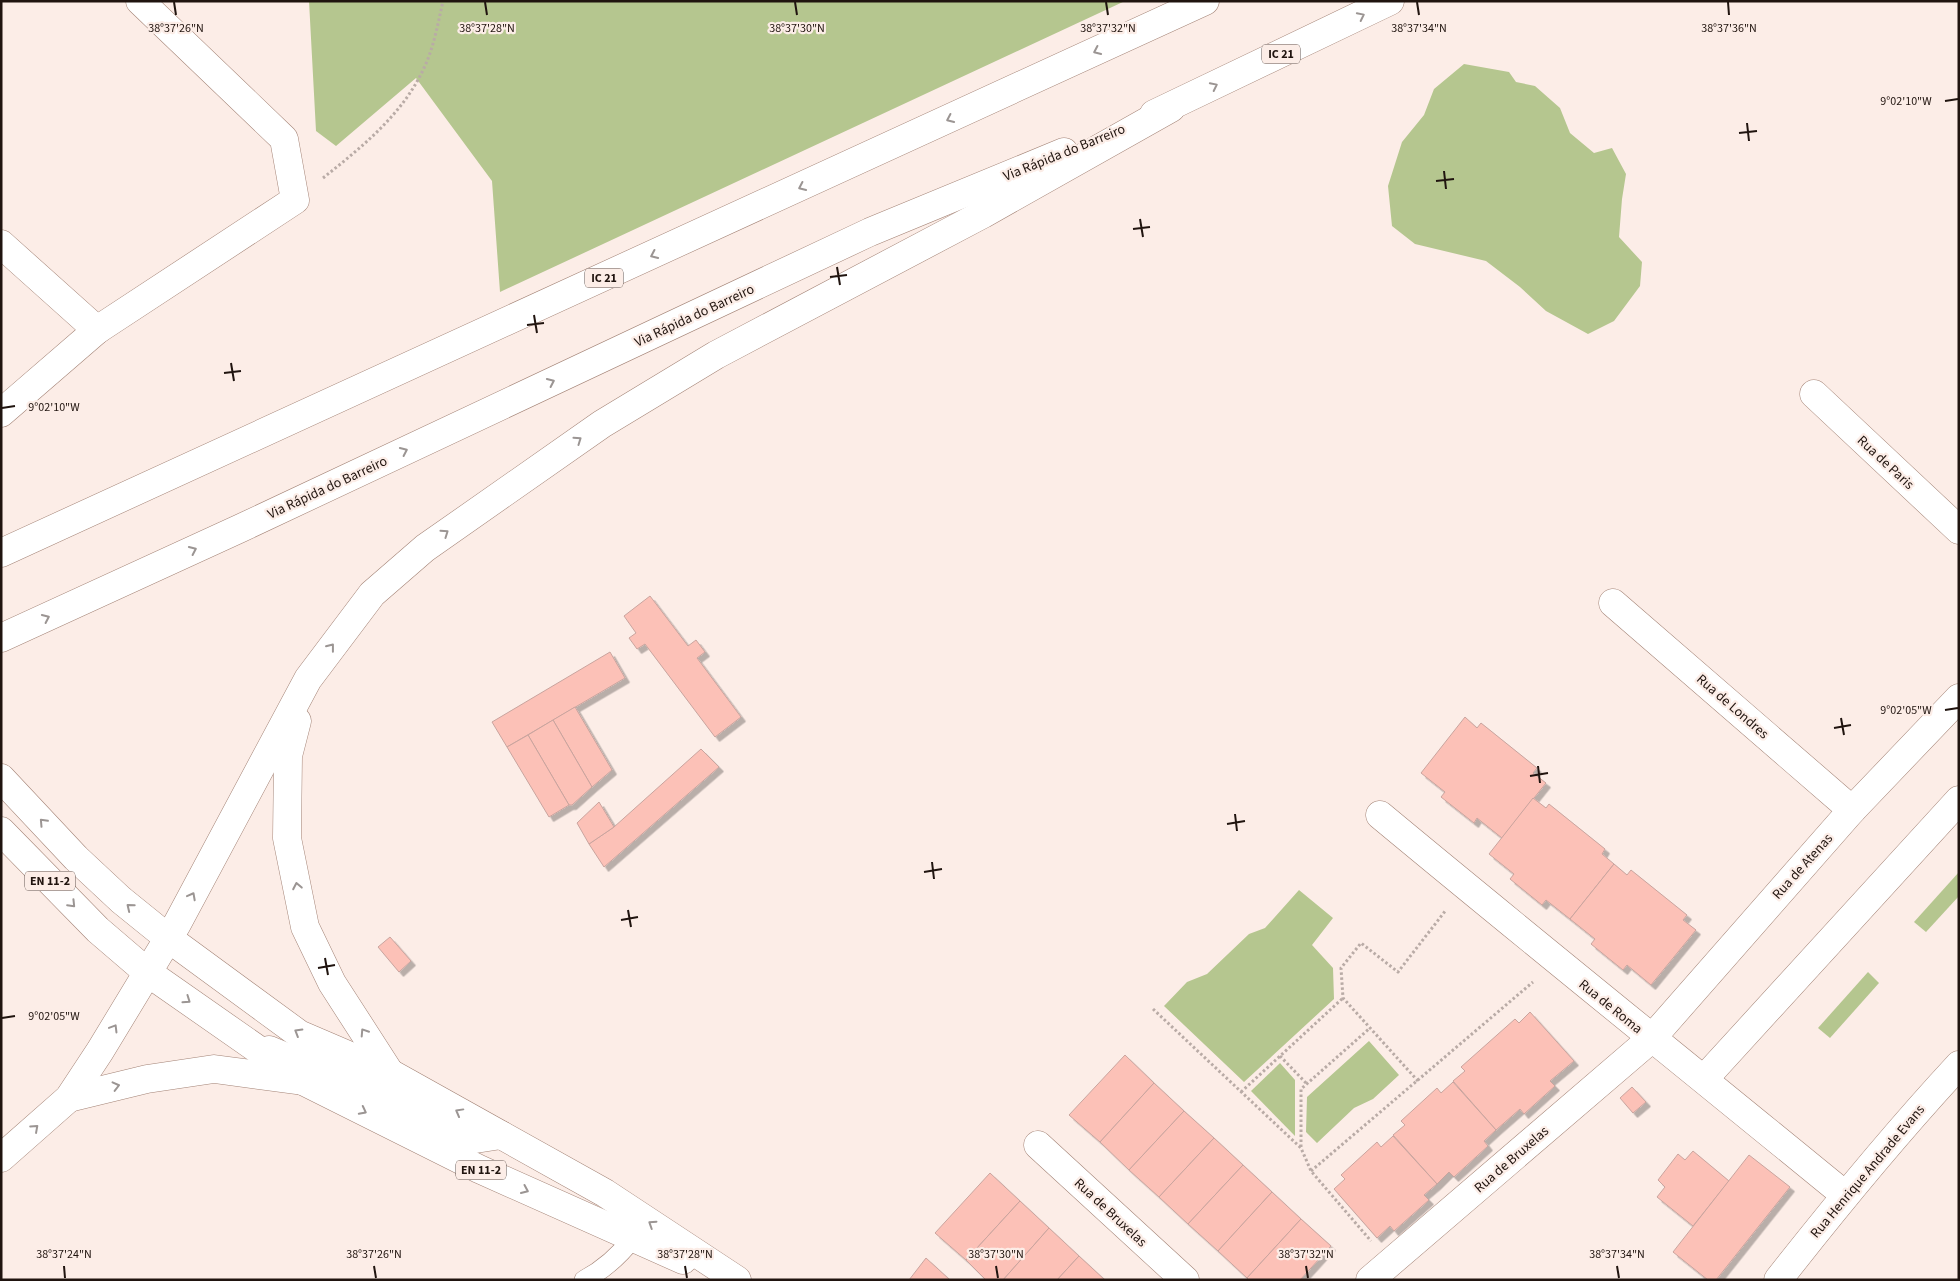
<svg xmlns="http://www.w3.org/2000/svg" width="1960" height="1281" viewBox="0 0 1960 1281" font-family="'Source Sans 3',sans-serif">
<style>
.green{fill:#b5c68f}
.building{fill:#fcc1b7;stroke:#c9a49e;filter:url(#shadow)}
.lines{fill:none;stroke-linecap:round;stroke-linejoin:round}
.lane-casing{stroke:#a38376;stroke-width:20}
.street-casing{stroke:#a38376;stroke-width:29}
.secondary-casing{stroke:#a38376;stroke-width:29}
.primary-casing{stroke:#a38376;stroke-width:29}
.highway-casing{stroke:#a38376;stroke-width:29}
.path{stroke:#b9aba6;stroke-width:3;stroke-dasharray:2.5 2.5;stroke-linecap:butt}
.lane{stroke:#fff;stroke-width:19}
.street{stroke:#fff;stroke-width:28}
.secondary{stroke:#fff;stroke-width:28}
.primary{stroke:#fff;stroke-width:28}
.highway{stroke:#fff;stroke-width:28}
.oneway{stroke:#9b9593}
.ticks{fill:none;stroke:#20140f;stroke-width:2}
.labels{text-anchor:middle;stroke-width:4.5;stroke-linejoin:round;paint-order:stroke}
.shield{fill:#fcede7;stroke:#625550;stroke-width:1}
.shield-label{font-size:12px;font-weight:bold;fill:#20140f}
.street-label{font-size:14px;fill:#20140f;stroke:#fcede7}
.ticks-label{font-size:12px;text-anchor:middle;fill:#20140f;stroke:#fcede7;stroke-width:4.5;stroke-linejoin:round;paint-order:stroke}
</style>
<defs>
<filter id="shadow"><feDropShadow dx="4.5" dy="4.5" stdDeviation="0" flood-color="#0004"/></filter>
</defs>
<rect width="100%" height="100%" fill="#fcede7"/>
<g class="green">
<polygon points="309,1 1125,1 500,292 492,181 416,78 336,146 316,131"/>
<polygon points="1464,64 1509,72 1516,82 1535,86 1560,108 1570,133 1594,153 1612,148 1626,174 1622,199 1619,237 1642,262 1640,286 1614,321 1588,334 1546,311 1520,287 1486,261 1415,244 1392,226 1388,186 1402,142 1424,115 1434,89"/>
<polygon points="1959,872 1959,896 1926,932 1914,922"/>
<polygon points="1299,890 1333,918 1312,945 1333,968 1334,999 1244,1082 1164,1006 1187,982 1207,974 1249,934 1265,928"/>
<polygon points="1868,972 1879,983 1830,1038 1818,1028"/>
<polygon points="1369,1041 1399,1075 1373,1099 1354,1108 1317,1143 1306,1132 1307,1097"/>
<polygon points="1280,1063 1295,1080 1295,1136 1251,1091"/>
</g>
<g class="building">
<polygon points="650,596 688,646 696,640 705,652 697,658 741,717 715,737 645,644 637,649 629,638 636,633 624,616"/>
<polygon points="610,652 625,678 507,747 492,722"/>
<polygon points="575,707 612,770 592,787 553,720"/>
<polygon points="1465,717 1477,728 1481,723 1537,768 1533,773 1546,783 1502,838 1477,818 1474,823 1441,797 1445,792 1421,773"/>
<polygon points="553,720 592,787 572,805 569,805 528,735"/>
<polygon points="528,735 569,805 549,817 507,747"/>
<polygon points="701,749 719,767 604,867 589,844 614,827"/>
<polygon points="1533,798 1546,808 1549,804 1605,849 1602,854 1614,864 1570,919 1546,900 1542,905 1510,879 1514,874 1489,854"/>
<polygon points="599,802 614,827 589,844 577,823"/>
<polygon points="1614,864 1627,875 1631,870 1687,915 1683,920 1696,930 1651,985 1627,965 1623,970 1591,944 1595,939 1570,919"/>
<polygon points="390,937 411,961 399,972 378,947"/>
<polygon points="1530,1012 1574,1061 1550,1081 1555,1086 1524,1114 1520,1109 1496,1130 1453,1081 1465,1071 1461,1067 1515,1019 1519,1023"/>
<polygon points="1125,1055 1154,1083 1100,1142 1069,1115"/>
<polygon points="1453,1082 1496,1130 1484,1141 1488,1146 1454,1177 1449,1172 1437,1184 1393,1135 1405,1125 1401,1121 1437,1088 1441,1093"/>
<polygon points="1154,1083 1184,1111 1129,1170 1100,1142"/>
<polygon points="1632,1087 1646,1102 1633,1113 1620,1098"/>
<polygon points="1184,1111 1214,1138 1159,1197 1129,1170"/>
<polygon points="1393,1136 1437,1184 1424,1195 1429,1200 1394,1231 1390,1226 1377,1238 1334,1189 1345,1179 1341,1175 1377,1142 1381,1147"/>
<polygon points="1214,1138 1243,1165 1188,1224 1159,1197"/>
<polygon points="1693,1151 1729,1181 1693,1226 1657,1197 1665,1187 1658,1180 1678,1154 1685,1160"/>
<polygon points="1749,1155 1790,1187 1716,1280 1708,1280 1673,1252"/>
<polygon points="1243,1165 1272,1192 1218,1251 1188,1224"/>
<polygon points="990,1173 1020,1201 966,1260 935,1233"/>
<polygon points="1272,1192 1301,1219 1247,1278 1218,1251"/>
<polygon points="1020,1201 1049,1228 1003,1280 986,1280 966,1260"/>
<polygon points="1301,1219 1331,1246 1300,1280 1249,1280 1247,1278"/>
<polygon points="1049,1228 1079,1256 1057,1280 1003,1280"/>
<polygon points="1079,1256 1105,1280 1057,1280"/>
<polygon points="926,1258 949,1279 950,1280 909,1280"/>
</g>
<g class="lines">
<g class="lane-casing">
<path id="lane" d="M584 1280C605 1269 619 1256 633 1238"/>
</g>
<g class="street-casing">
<g id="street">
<polyline points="1,244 97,330 1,413"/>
<polyline points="97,330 295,200 284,139 140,1"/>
<polyline points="1814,394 1959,530"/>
<polyline points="1613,603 1852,810"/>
<path d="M1380 815C1534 943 1690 1068 1845 1195"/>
<polyline points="269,1050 336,1078 469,1140 501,1135"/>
<polyline points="1704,1079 1959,800"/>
<polyline points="1038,1145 1185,1280"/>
<polyline points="1370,1280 1651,1039 1852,810 1959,698"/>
</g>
</g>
<g class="secondary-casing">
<path id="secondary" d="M1778 1280C1836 1206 1895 1134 1959 1065"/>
</g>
<g class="primary-casing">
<g id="primary">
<polyline points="1,778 76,858 121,900 168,938 299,1034 390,1073 605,1193 737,1280"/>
<polyline points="1,831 98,930 147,972 303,1081 479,1169 683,1260"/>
</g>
</g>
<g class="highway-casing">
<g id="highway">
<polyline points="1154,114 1390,1"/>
<polyline points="1,553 1205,1"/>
<polyline points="1,638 241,528 870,232 1064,152"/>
<polyline points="297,721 288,756 287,838 305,927 332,983 390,1073"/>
<polyline points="69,1098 147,1079 214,1069 303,1081"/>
<polyline points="1,1158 69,1098 100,1051 177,924 308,679 372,594 425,548 602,424 716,355 983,214 1171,108"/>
</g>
</g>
<g class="path">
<path d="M323 178C362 147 403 114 424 68 434 47 438 23 443 1"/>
<polyline points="1153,1009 1301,1148 1311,1171 1371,1241"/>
<polyline points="1280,1056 1307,1084"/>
<polyline points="1418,1081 1343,998 1341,968 1361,943 1398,972 1446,910"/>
<polyline points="1241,1092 1343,998"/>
<polyline points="1301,1147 1301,1089 1370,1028"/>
<polyline points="1311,1171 1533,982"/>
</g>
<use href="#lane" class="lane"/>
<use href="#street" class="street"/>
<use href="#secondary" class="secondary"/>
<use href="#primary" class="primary"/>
<use href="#highway" class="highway"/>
</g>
<defs><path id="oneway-chevron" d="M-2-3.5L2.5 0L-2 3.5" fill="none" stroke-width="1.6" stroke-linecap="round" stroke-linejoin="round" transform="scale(1.25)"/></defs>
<g class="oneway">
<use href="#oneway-chevron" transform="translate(1361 16) rotate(-26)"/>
<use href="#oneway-chevron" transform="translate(1097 51) rotate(155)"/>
<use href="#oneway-chevron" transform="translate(1214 86) rotate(-26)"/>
<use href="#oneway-chevron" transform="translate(950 119) rotate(155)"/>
<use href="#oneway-chevron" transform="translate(802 187) rotate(155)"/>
<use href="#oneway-chevron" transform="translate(654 255) rotate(155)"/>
<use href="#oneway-chevron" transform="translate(551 382) rotate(-25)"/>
<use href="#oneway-chevron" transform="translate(578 440) rotate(-35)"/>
<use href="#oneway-chevron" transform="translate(404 451) rotate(-25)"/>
<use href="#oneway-chevron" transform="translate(445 533) rotate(-35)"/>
<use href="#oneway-chevron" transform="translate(193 550) rotate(-25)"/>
<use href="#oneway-chevron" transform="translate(46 618) rotate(-25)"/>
<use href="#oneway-chevron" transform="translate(331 647) rotate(-52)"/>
<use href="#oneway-chevron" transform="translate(43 822) rotate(-133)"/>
<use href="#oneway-chevron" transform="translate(297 886) rotate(-101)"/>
<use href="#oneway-chevron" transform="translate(192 896) rotate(-62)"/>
<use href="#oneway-chevron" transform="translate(72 904) rotate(46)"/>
<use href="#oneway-chevron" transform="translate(130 907) rotate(-141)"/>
<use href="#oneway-chevron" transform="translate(187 1000) rotate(35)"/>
<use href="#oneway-chevron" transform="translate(114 1028) rotate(-59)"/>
<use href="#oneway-chevron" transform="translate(298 1032) rotate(-149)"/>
<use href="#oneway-chevron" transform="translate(364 1032) rotate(-123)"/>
<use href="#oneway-chevron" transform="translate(116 1086) rotate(-14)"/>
<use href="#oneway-chevron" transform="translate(363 1111) rotate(27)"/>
<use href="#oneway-chevron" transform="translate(459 1112) rotate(-151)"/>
<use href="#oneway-chevron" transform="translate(35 1128) rotate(-42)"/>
<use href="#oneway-chevron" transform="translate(525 1190) rotate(24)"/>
<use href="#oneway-chevron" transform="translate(652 1224) rotate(-147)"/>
</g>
<path class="ticks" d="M174 2 176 15M485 2 487 15M795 2 797 15M1106 2 1108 15M1417 2 1419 15M1728 2 1729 15M1945 101 1958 99M1747 123 1749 141M1739 133 1757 131M1444 171 1446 189M1436 181 1454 179M1140 219 1143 237M1133 229 1150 227M837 267 840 285M830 277 847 275M534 315 537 333M527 325 544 323M231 363 234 381M224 373 241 371M2 408 15 406M1945 710 1958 708M1841 718 1844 735M1834 728 1851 725M1538 766 1540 783M1530 776 1548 773M1235 814 1237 831M1227 824 1245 821M932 862 934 879M924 872 942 869M628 910 631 927M621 920 638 917M325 958 328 975M318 968 335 965M2 1018 15 1016M64 1266 65 1278M374 1266 376 1278M685 1266 687 1278M996 1266 998 1278M1306 1266 1308 1278M1617 1266 1619 1278"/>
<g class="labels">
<g class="shield">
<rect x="1262" y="44.5" width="38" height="19" rx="4"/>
<rect x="585" y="268.5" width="38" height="19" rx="4"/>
<rect x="25" y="871.5" width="50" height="19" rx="4"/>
<rect x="456" y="1160.5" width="50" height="19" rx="4"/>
</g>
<g class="shield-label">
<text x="1281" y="58">IC 21</text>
<text x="604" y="282">IC 21</text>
<text x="50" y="885">EN 11-2</text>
<text x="481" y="1174">EN 11-2</text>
</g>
<g class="street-label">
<text transform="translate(1064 152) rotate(-22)" y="5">Via Rápida do Barreiro</text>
<text transform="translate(694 315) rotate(-25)" y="5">Via Rápida do Barreiro</text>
<text transform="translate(1886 462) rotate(43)" y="5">Rua de Paris</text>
<text transform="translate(327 487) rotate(-25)" y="5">Via Rápida do Barreiro</text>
<text transform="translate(1733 706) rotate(41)" y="5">Rua de Londres</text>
<text transform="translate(1802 866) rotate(-48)" y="5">Rua de Atenas</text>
<text transform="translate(1611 1006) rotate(39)" y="5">Rua de Roma</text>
<text transform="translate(1511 1159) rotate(-41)" y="5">Rua de Bruxelas</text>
<text transform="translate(1867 1171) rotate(-50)" y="5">Rua Henrique Andrade Evans</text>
<text transform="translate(1111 1212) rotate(43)" y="5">Rua de Bruxelas</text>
</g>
</g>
<g class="ticks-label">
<text x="176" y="32">38°37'26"N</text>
<text x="487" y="32">38°37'28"N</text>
<text x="797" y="32">38°37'30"N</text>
<text x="1108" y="32">38°37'32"N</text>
<text x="1419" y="32">38°37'34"N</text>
<text x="1729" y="32">38°37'36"N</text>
<text x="1906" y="105">9°02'10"W</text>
<text x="54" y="411">9°02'10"W</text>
<text x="1906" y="714">9°02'05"W</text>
<text x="54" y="1020">9°02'05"W</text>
<text x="64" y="1258">38°37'24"N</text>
<text x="374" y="1258">38°37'26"N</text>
<text x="685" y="1258">38°37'28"N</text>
<text x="996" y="1258">38°37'30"N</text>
<text x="1306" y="1258">38°37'32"N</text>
<text x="1617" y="1258">38°37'34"N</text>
</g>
<rect width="1960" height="1281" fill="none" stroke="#20140f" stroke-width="5"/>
</svg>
